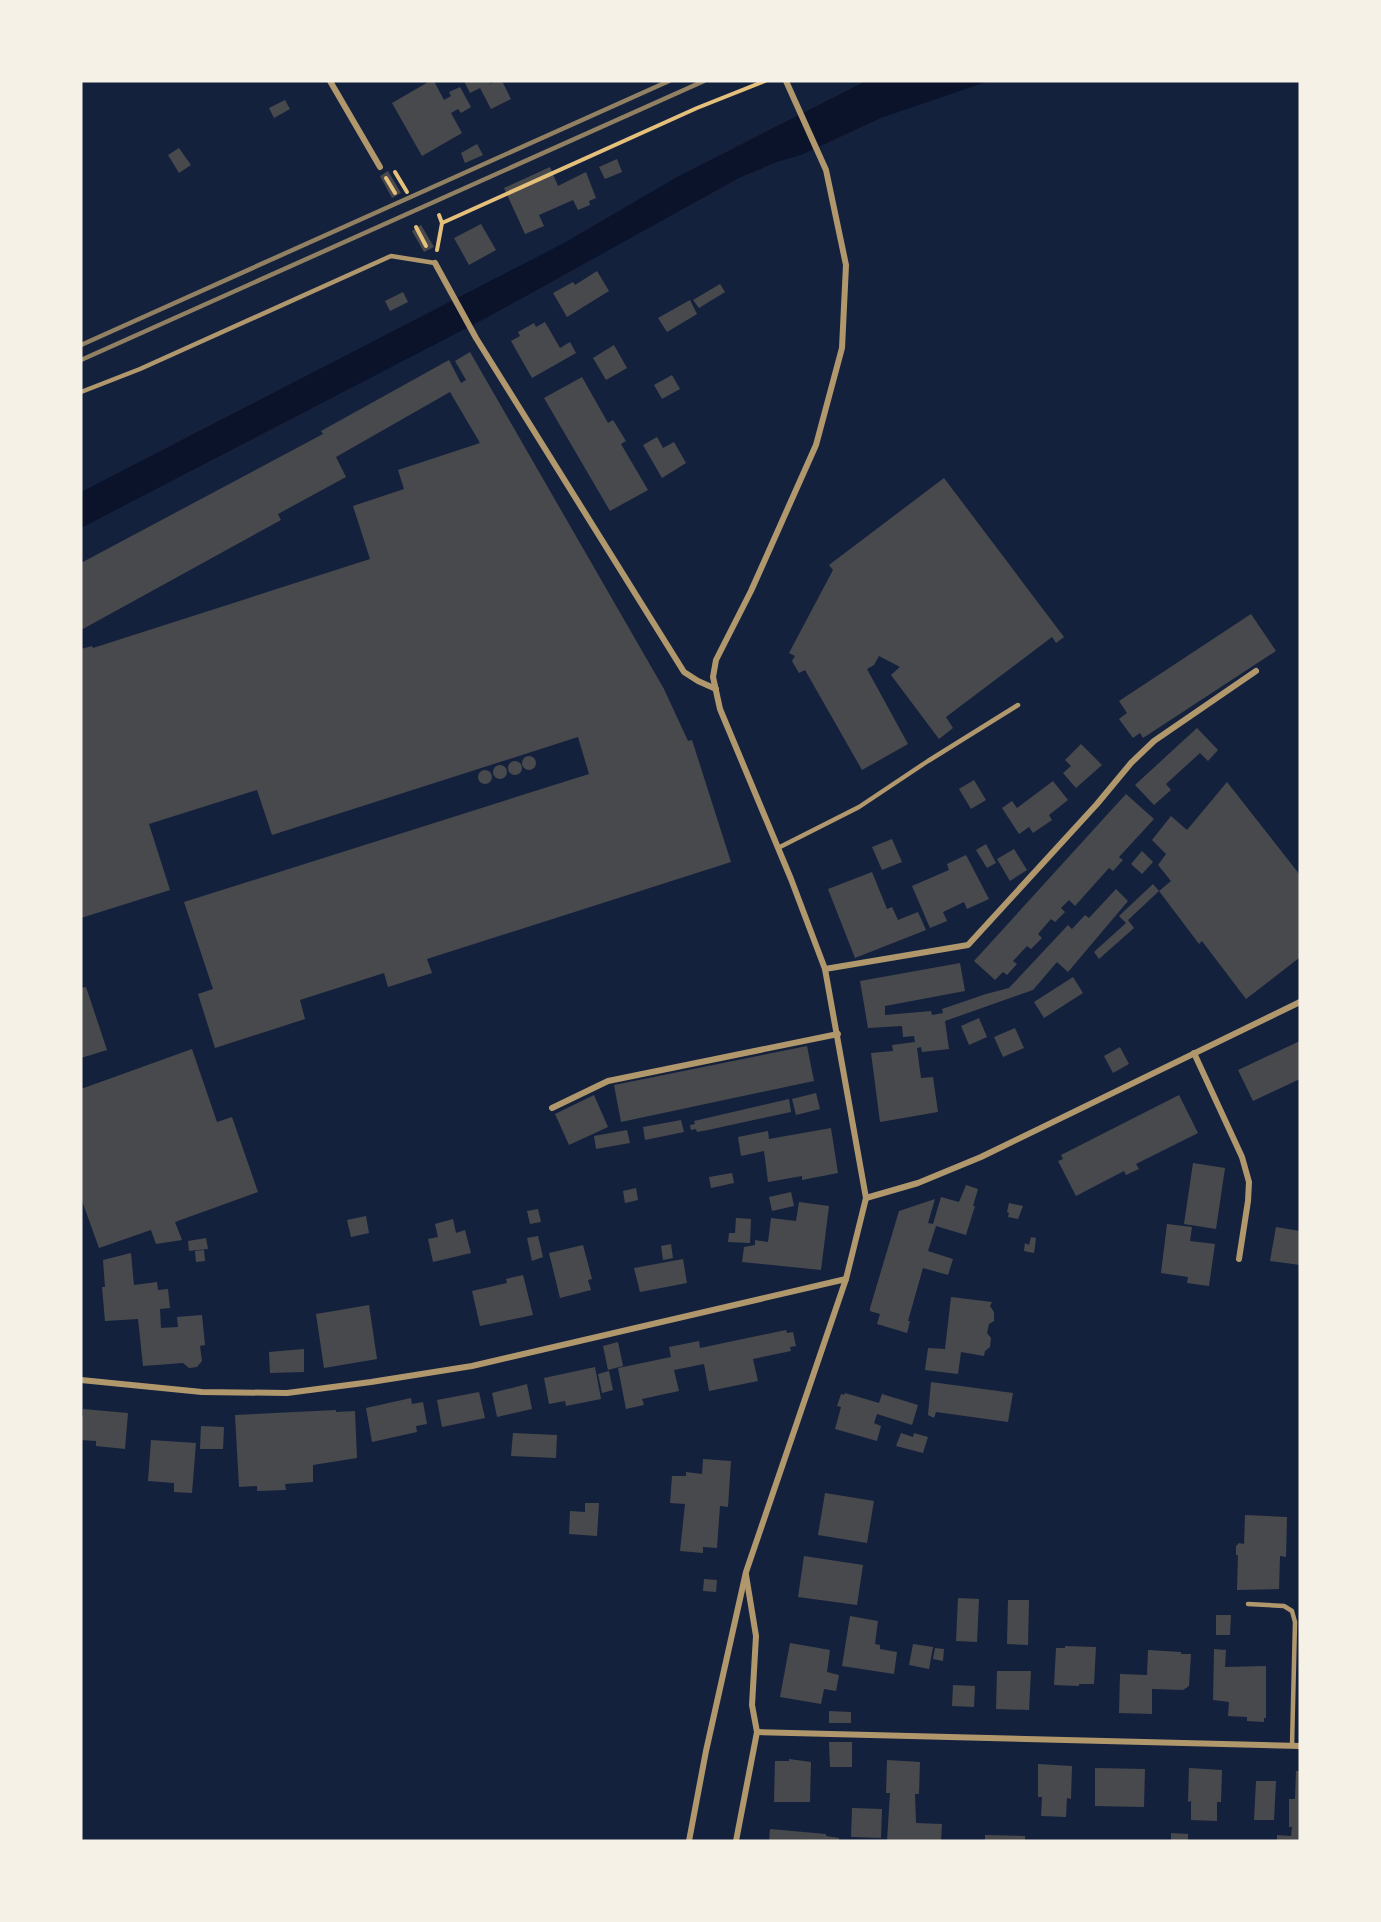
<svg xmlns="http://www.w3.org/2000/svg" width="1381" height="1922" viewBox="0 0 1381 1922" font-family="Barlow,sans-serif">
<style>
.water{fill:#0b132b}
.building{fill:#48494c}
.lines{fill:none;stroke-linecap:round;stroke-linejoin:round}
.path{stroke:#e5c07b;stroke-width:4}
.service{stroke:#b1986c;stroke-width:4.5}
.minor{stroke:#b1986c;stroke-width:6}
.rail{stroke:#918062;stroke-width:4.5}
</style>
<rect width="100%" height="100%" fill="#14213d"/>
<polygon class="water" points="866,81 989,81 881,118 801,155 777,162 739,178 488,317 81,528 81,492 564,243 677,177"/>
<g class="building">
<polygon points="430,81 434,81 444,100 451,96 449,92 460,87 471,107 461,113 458,109 451,113 462,133 422,156 392,103"/>
<polygon points="464,81 493,81 488,85 495,81 502,81 511,99 491,109 480,88 470,93"/>
<polygon points="285,100 290,109 274,118 269,108"/>
<polygon points="477,144 483,155 465,163 461,153"/>
<polygon points="179,148 191,165 179,173 168,155"/>
<polygon points="617,159 622,172 605,179 599,167"/>
<polygon points="550,167 558,186 586,172 596,198 589,201 590,205 578,210 573,200 539,215 544,226 525,234 504,188"/>
<polygon points="388,171 401,193 392,198 380,176"/>
<polygon points="481,224 496,250 469,265 454,238"/>
<polygon points="421,225 434,247 424,252 412,231"/>
<polygon points="597,271 609,291 567,317 553,293 573,282 575,285"/>
<polygon points="720,284 725,292 699,308 693,300"/>
<polygon points="403,292 408,302 390,311 385,301"/>
<polygon points="690,300 697,314 667,332 658,318"/>
<polygon points="545,322 560,348 570,342 576,353 532,378 511,341 520,336 518,332 534,323 536,327"/>
<polygon points="614,345 627,368 606,380 593,358"/>
<polygon points="470,352 664,689 688,741 692,740 731,862 427,959 432,973 388,987 384,973 300,1000 305,1019 215,1048 198,994 213,989 184,902 589,774 578,737 272,835 257,790 149,824 170,890 81,918 81,649 92,646 93,648 370,559 353,506 404,489 398,470 480,443 450,392 336,457 346,477 278,514 281,520 81,630 81,563 323,434 321,431 449,360 461,383 466,380 455,361"/>
<polygon points="672,375 680,389 662,399 654,385"/>
<polygon points="582,377 608,423 613,420 626,441 621,444 648,490 610,511 544,398"/>
<polygon points="657,437 663,448 674,442 686,463 662,478 643,445"/>
<polygon points="944,478 1064,637 1056,643 1052,637 946,717 953,728 939,739 891,675 900,667 879,656 874,665 867,669 908,744 862,770 805,670 799,673 792,661 795,656 789,653 833,570 829,565"/>
<polygon points="1251,614 1276,651 1143,738 1140,733 1133,738 1119,719 1127,713 1119,701"/>
<polygon points="1197,728 1218,750 1208,761 1200,753 1166,784 1171,790 1154,805 1135,785"/>
<polygon points="1081,744 1102,765 1076,788 1063,773 1071,766 1065,760"/>
<circle cx="529" cy="763" r="7"/>
<circle cx="515" cy="768" r="7"/>
<circle cx="500" cy="772" r="7"/>
<circle cx="485" cy="777" r="7"/>
<polygon points="974,780 986,800 971,809 959,789"/>
<polygon points="1053,781 1068,800 1049,815 1052,820 1033,833 1029,827 1019,834 1002,808 1012,801 1017,808"/>
<polygon points="1227,782 1300,875 1299,958 1246,999 1202,941 1199,944 1159,891 1171,881 1158,865 1166,854 1152,840 1171,816 1187,830"/>
<polygon points="1126,794 1154,819 1119,857 1123,860 1113,871 1109,868 1075,906 1069,900 1061,908 1065,912 1055,922 1051,919 1038,934 1042,938 1031,949 1027,946 1013,961 1017,964 1007,975 1003,972 995,980 974,961"/>
<polygon points="892,839 902,862 882,870 872,847"/>
<polygon points="986,844 996,863 987,868 976,850"/>
<polygon points="1014,849 1027,870 1010,881 997,859"/>
<polygon points="1142,851 1153,862 1142,874 1131,864"/>
<polygon points="966,855 989,899 967,909 964,902 943,912 947,921 930,928 912,886 949,870 947,864"/>
<polygon points="872,872 887,909 892,907 898,920 918,912 926,930 855,958 828,889"/>
<polygon points="1153,884 1159,891 1128,920 1134,928 1099,959 1094,952 1126,923 1119,916"/>
<polygon points="1116,889 1128,901 1068,972 1057,962 1033,990 945,1021 949,1049 922,1052 921,1047 917,1048 921,1078 933,1077 938,1112 880,1122 871,1053 893,1051 892,1045 915,1042 914,1036 903,1037 902,1026 868,1028 860,981 960,963 965,991 885,1006 885,1015 931,1011 932,1015 943,1013 942,1009 986,994 1009,988 1068,925 1072,929 1085,915 1089,918"/>
<polygon points="1073,977 1083,993 1044,1018 1034,1002"/>
<polygon points="86,987 107,1050 81,1058 81,988"/>
<polygon points="979,1018 987,1037 969,1045 961,1026"/>
<polygon points="1015,1028 1024,1048 1003,1057 994,1037"/>
<polygon points="1300,1041 1300,1079 1253,1101 1238,1070"/>
<polygon points="807,1046 814,1081 621,1122 614,1085"/>
<polygon points="1120,1047 1129,1064 1113,1073 1104,1056"/>
<polygon points="192,1049 217,1122 232,1117 258,1192 175,1222 182,1240 156,1244 151,1230 99,1248 81,1198 81,1089"/>
<polygon points="816,1093 820,1109 796,1115 792,1099"/>
<polygon points="594,1095 608,1127 569,1145 555,1114"/>
<polygon points="1179,1095 1198,1133 1136,1164 1139,1169 1126,1175 1124,1171 1076,1196 1058,1161 1063,1159 1061,1155"/>
<polygon points="789,1099 791,1112 708,1130 697,1132 696,1129 691,1130 690,1125 695,1124 694,1121"/>
<polygon points="681,1120 684,1132 645,1140 643,1127"/>
<polygon points="831,1128 838,1173 802,1180 802,1176 768,1182 764,1151 741,1156 738,1137 768,1131 769,1139"/>
<polygon points="627,1130 630,1143 596,1149 594,1136"/>
<polygon points="1193,1163 1225,1168 1216,1229 1184,1224"/>
<polygon points="732,1173 734,1183 711,1188 709,1177"/>
<polygon points="966,1185 978,1189 973,1206 975,1206 966,1235 936,1226 928,1251 953,1259 948,1275 923,1268 908,1321 910,1321 907,1333 877,1324 880,1314 870,1311 870,1308 899,1211 935,1199 928,1223 933,1224 941,1197 959,1202"/>
<polygon points="636,1188 638,1200 625,1203 623,1191"/>
<polygon points="791,1192 794,1206 772,1211 769,1197"/>
<polygon points="799,1202 829,1206 821,1270 742,1262 744,1247 755,1245 755,1240 768,1242 771,1218 796,1221"/>
<polygon points="1009,1203 1023,1206 1018,1219 1008,1217 1009,1213 1007,1212"/>
<polygon points="538,1209 541,1222 530,1224 527,1211"/>
<polygon points="366,1216 369,1233 351,1237 347,1220"/>
<polygon points="736,1218 751,1219 750,1243 728,1242 729,1233 735,1233"/>
<polygon points="453,1219 456,1233 465,1230 471,1253 433,1262 428,1239 438,1237 435,1224"/>
<polygon points="1167,1224 1192,1227 1190,1241 1215,1244 1209,1286 1187,1283 1188,1277 1161,1273"/>
<polygon points="1276,1227 1300,1231 1300,1265 1270,1261"/>
<polygon points="538,1236 543,1257 532,1261 527,1238"/>
<polygon points="1031,1237 1036,1238 1034,1253 1024,1251 1025,1243 1029,1245"/>
<polygon points="206,1238 208,1249 189,1251 188,1241"/>
<polygon points="671,1244 673,1258 663,1260 661,1246"/>
<polygon points="583,1245 592,1279 588,1280 591,1290 560,1298 549,1253"/>
<polygon points="204,1250 205,1261 196,1262 195,1251"/>
<polygon points="131,1253 134,1285 157,1282 158,1290 168,1289 170,1308 160,1309 161,1328 178,1327 177,1317 202,1315 205,1345 200,1346 202,1361 197,1367 189,1368 183,1363 143,1366 138,1319 105,1321 102,1287 105,1287 103,1260"/>
<polygon points="683,1259 687,1283 640,1292 634,1268"/>
<polygon points="523,1275 533,1315 480,1326 472,1291 507,1283 506,1279"/>
<polygon points="951,1297 992,1302 990,1306 994,1312 994,1321 989,1324 987,1333 991,1338 990,1347 985,1351 984,1356 961,1352 958,1374 925,1370 928,1348 945,1349"/>
<polygon points="369,1305 377,1359 324,1368 316,1314"/>
<polygon points="786,1330 787,1333 793,1332 796,1346 790,1347 791,1351 753,1359 758,1381 709,1391 704,1364 674,1370 679,1391 642,1399 644,1405 626,1409 618,1368 671,1357 669,1347 699,1341 700,1348"/>
<polygon points="618,1342 623,1366 608,1370 603,1346"/>
<polygon points="304,1349 304,1372 270,1373 269,1352"/>
<polygon points="595,1367 601,1399 566,1406 565,1401 549,1404 544,1378"/>
<polygon points="609,1371 613,1390 602,1393 598,1374"/>
<polygon points="931,1382 1013,1393 1008,1422 936,1412 934,1418 928,1415"/>
<polygon points="527,1384 532,1409 497,1417 492,1393"/>
<polygon points="479,1392 485,1418 442,1427 437,1400"/>
<polygon points="845,1393 879,1403 882,1394 918,1405 912,1425 877,1414 874,1423 881,1426 877,1441 835,1429 841,1407 837,1406 841,1394 844,1395"/>
<polygon points="411,1398 412,1404 423,1402 427,1424 416,1426 417,1432 372,1442 366,1408"/>
<polygon points="83,1409 128,1413 125,1449 96,1446 96,1441 81,1440 81,1415 83,1416"/>
<polygon points="336,1410 336,1412 355,1411 357,1458 313,1465 313,1482 285,1484 286,1490 257,1491 257,1486 239,1487 235,1415"/>
<polygon points="201,1426 224,1427 223,1449 200,1449"/>
<polygon points="513,1433 557,1435 556,1458 511,1456"/>
<polygon points="901,1433 913,1437 914,1433 928,1437 923,1453 896,1446"/>
<polygon points="151,1440 196,1443 192,1493 174,1492 174,1483 148,1481"/>
<polygon points="703,1459 731,1461 728,1507 720,1506 717,1548 703,1547 703,1553 680,1551 685,1504 670,1503 672,1476 686,1476 686,1472 702,1474"/>
<polygon points="825,1493 874,1501 867,1543 818,1535"/>
<polygon points="585,1503 599,1503 597,1536 569,1534 570,1511 585,1512"/>
<polygon points="1245,1515 1287,1517 1286,1557 1280,1556 1279,1589 1237,1590 1238,1555 1236,1555 1236,1546 1239,1543 1244,1544"/>
<polygon points="804,1556 863,1565 857,1605 798,1597"/>
<polygon points="704,1579 717,1580 716,1592 703,1591"/>
<polygon points="958,1598 979,1599 977,1642 956,1641"/>
<polygon points="1008,1600 1029,1600 1028,1645 1007,1644"/>
<polygon points="1216,1615 1231,1615 1230,1635 1216,1635"/>
<polygon points="850,1616 878,1621 875,1644 880,1645 880,1649 897,1652 894,1674 842,1666"/>
<polygon points="790,1643 830,1650 827,1672 839,1675 836,1691 824,1689 821,1704 780,1697"/>
<polygon points="913,1644 933,1647 929,1669 909,1665"/>
<polygon points="1065,1646 1096,1647 1094,1684 1079,1684 1079,1686 1054,1685 1056,1648 1065,1648"/>
<polygon points="935,1648 944,1649 943,1661 933,1659"/>
<polygon points="1214,1649 1226,1650 1225,1667 1266,1666 1266,1718 1264,1718 1264,1722 1247,1721 1247,1717 1228,1716 1229,1702 1213,1700"/>
<polygon points="1148,1650 1181,1652 1181,1654 1191,1654 1189,1686 1183,1690 1152,1689 1152,1714 1119,1713 1120,1674 1147,1675"/>
<polygon points="997,1671 1031,1671 1029,1710 996,1709"/>
<polygon points="953,1685 975,1686 974,1707 952,1706"/>
<polygon points="829,1711 851,1712 851,1723 829,1723"/>
<polygon points="829,1742 852,1742 852,1767 830,1767"/>
<polygon points="789,1759 811,1762 810,1802 774,1802 775,1761 789,1761"/>
<polygon points="887,1760 920,1762 919,1794 915,1794 916,1823 942,1824 941,1841 887,1841 890,1793 886,1793"/>
<polygon points="1038,1764 1072,1766 1071,1799 1067,1798 1066,1817 1041,1816 1042,1797 1038,1797"/>
<polygon points="1095,1768 1145,1769 1144,1807 1095,1806"/>
<polygon points="1189,1768 1222,1770 1221,1802 1217,1802 1217,1821 1191,1820 1191,1801 1188,1802"/>
<polygon points="1296,1771 1300,1771 1300,1841 1277,1841 1277,1835 1291,1836 1292,1827 1289,1827 1289,1799 1295,1799"/>
<polygon points="1256,1781 1276,1781 1274,1820 1254,1820"/>
<polygon points="852,1808 882,1809 881,1838 851,1837"/>
<polygon points="770,1829 826,1834 826,1836 839,1838 839,1841 769,1841"/>
<polygon points="1171,1833 1188,1834 1188,1841 1171,1841"/>
<polygon points="985,1835 1025,1836 1025,1841 985,1841"/>
</g>
<g class="lines">
<g class="path">
<polyline points="395,172 407,192"/>
<polyline points="386,178 395,193"/>
<polyline points="439,215 442,223"/>
<polyline points="416,227 426,246"/>
<polyline points="437,250 442,223 697,108 765,81"/>
</g>
<g class="service">
<polyline points="81,392 140,369 391,256 435,263"/>
<polyline points="778,848 859,807 928,761 1018,705"/>
<polyline points="1248,1604 1284,1606 1292,1611 1295,1622 1292,1746"/>
</g>
<g class="minor">
<polyline points="330,81 380,167"/>
<polyline points="435,263 476,338 684,672 698,681 716,689"/>
<polyline points="825,969 968,945 1097,804 1131,763 1154,741 1256,671"/>
<polyline points="1194,1053 1242,1157 1249,1182 1248,1201 1239,1259"/>
<polyline points="552,1108 608,1081 838,1034"/>
<polyline points="866,1198 918,1183 981,1157 1300,1002"/>
<polyline points="81,1380 202,1392 287,1393 371,1382 472,1366 846,1279"/>
<polyline points="757,1732 1300,1746"/>
<polyline points="689,1841 706,1751 746,1572 846,1279 866,1198 825,969 791,879 720,709 713,677 716,660 751,591 816,445 842,348 846,265 826,170 786,81"/>
<polyline points="736,1841 757,1732 752,1705 756,1636 746,1575"/>
</g>
<g class="rail">
<polyline points="81,345 669,81"/>
<polyline points="81,360 704,81"/>
</g>
</g>
<rect width="1381" height="1922" fill="none" stroke="#f6f1e7" stroke-width="165"/>
</svg>
